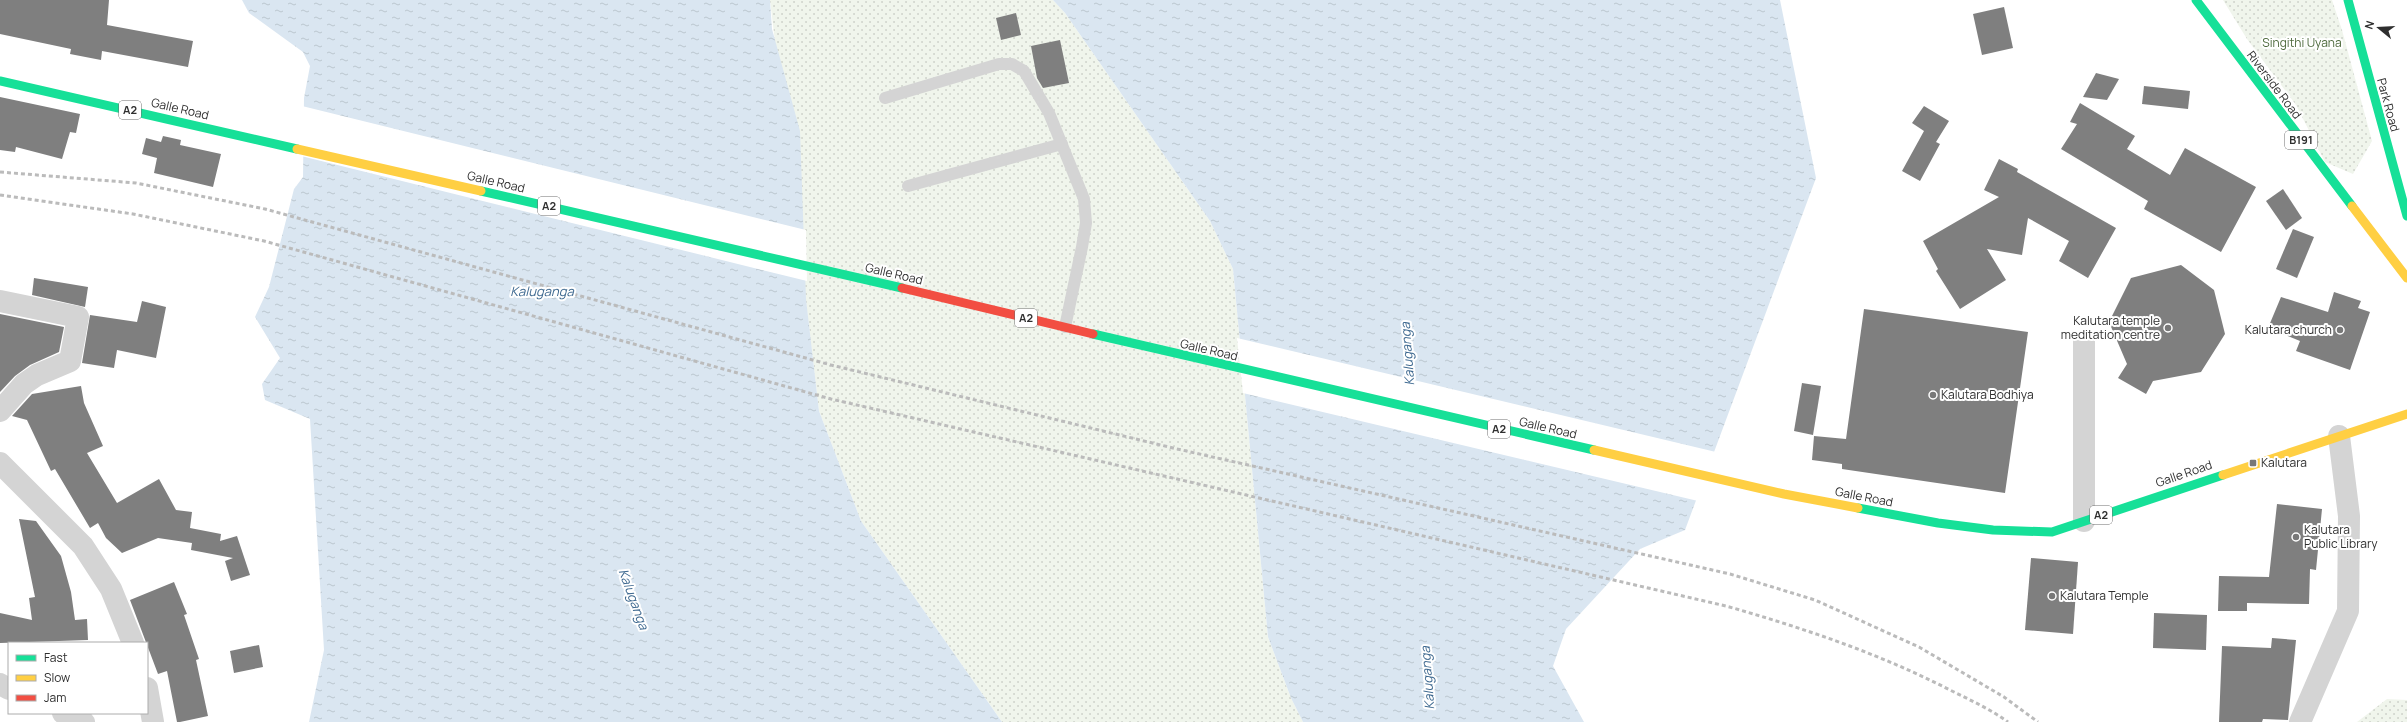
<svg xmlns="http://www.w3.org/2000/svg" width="2407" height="722" viewBox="0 0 2407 722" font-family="Manrope,sans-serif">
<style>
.grass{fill:url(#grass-dots)}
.water{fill:url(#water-ripples)}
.pier{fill:#fff}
.building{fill:#7f7f7f}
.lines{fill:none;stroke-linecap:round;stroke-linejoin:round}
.lane{stroke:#d4d4d4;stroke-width:12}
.street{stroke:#d4d4d4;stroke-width:22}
.fast{stroke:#16e098;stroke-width:9}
.slow{stroke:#ffcf43;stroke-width:9}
.jam{stroke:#f24e42;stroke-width:9}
.rail{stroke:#bbb;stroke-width:3;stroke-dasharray:4 3;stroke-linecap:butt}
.poi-dot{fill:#787878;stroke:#fff;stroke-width:1.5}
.labels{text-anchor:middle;stroke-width:4;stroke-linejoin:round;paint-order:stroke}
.shield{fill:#fff;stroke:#6d6d6d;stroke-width:1}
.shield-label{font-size:11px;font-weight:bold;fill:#2f2f2f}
.park-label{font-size:12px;fill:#4e6a3d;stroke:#fff}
.street-label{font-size:12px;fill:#2f2f2f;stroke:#fff}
.poi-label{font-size:12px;fill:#2f2f2f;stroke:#fff;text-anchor:start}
.water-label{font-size:13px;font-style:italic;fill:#3e6990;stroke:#fff}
</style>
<defs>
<pattern id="grass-dots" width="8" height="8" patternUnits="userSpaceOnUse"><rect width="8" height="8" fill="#f0f5ec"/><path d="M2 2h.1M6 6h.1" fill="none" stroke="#ced2cb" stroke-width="1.8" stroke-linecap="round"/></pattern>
<pattern id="water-ripples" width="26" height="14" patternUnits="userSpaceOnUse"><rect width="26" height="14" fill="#dae6f1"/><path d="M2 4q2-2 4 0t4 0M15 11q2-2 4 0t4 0" fill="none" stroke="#bbc6cf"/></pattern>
</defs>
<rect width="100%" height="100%" fill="#fff"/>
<g class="grass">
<polygon points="770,0 1053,0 1065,13 1210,221 1233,269 1268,637 1291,698 1303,722 1002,722 861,521 819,411"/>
<polygon points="2223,0 2332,0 2342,30 2372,141 2353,174 2325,162 2296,105 2247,39"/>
<polygon points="2387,699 2407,700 2407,722 2357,722"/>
</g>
<g class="water">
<polygon points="242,0 770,0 772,29 800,131 806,299 819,411 861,521 1002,722 309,722 324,650 310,419 265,400 262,384 280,358 255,317 269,287 294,189 303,177 304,98 310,66 303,52 249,13"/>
<polygon points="1053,0 1780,0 1816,178 1685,530 1640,549 1566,629 1553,666 1584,722 1303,722 1291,698 1268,637 1233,269 1210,221 1065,13"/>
</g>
<g class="pier">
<polygon points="302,106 806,230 807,281 301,156"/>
<polygon points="1237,338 1716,452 1698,501 1243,393"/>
</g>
<g class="building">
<polygon points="0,0 109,0 107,25 193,41 188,67 102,51 101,60 70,54 71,49 0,34"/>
<polygon points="2004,7 2013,48 1982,55 1973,14"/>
<polygon points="1016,13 1021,35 1001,40 996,18"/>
<polygon points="1060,40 1069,83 1043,88 1037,78 1031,46"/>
<polygon points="2096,73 2119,79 2107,100 2083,97"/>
<polygon points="2144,86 2190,91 2188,109 2142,104"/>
<polygon points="0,97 80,114 76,133 70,132 62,159 16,147 15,152 0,150"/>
<polygon points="2080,103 2135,136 2127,149 2170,175 2185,148 2256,187 2221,252 2144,209 2148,201 2061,149 2077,124 2070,122"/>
<polygon points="1924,106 1949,121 1936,142 1940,144 1920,181 1902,171 1924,131 1912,123"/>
<polygon points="163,136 181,140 180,145 221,154 213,187 154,173 157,158 142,154 146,138 161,142"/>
<polygon points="1999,159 2018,169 2017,172 2116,228 2088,278 2059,261 2069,241 2028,218 2022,255 1987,249 2006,280 1960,309 1936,271 1938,269 1923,241 1999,197 1984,190"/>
<polygon points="2283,189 2302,218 2286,230 2266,201"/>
<polygon points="2293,229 2314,237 2297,278 2276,269"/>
<polygon points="2181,265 2214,290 2225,334 2201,372 2153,381 2146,394 2118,378 2127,364 2109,322 2131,278"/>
<polygon points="34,278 88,287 85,307 32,295"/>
<polygon points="2334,292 2361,301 2358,308 2370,312 2350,370 2296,351 2300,341 2268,328 2281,297 2328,312"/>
<polygon points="142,301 166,307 156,358 117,350 114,368 82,363 90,315 137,322"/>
<polygon points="1864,309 2028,332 2005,493 1842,469 1842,464 1812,460 1814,436 1846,439"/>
<polygon points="0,314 64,327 59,352 30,365 15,376 0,392"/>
<polygon points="1802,383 1821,386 1813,435 1794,431"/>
<polygon points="81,386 84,403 103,446 87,453 117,503 159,479 176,510 192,512 190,528 221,534 220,541 237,536 250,575 231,581 225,561 233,558 191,550 192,543 158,538 122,553 106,538 98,523 90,528 55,469 51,471 27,420 12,416 32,394"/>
<polygon points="2277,504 2322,509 2316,570 2310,569 2309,604 2247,603 2247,611 2218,611 2219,576 2269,577"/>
<polygon points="19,519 36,521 61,556 71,592 75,620 87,619 88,640 0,643 0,613 32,620 29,598 35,597"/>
<polygon points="2031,558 2078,562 2073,634 2025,630"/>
<polygon points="174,582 187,614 184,615 199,659 196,660 208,716 180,722 177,722 167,671 158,674 130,600"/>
<polygon points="2154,613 2207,615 2206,650 2153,648"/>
<polygon points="2272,638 2296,640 2288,720 2263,719 2262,722 2219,722 2222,646 2271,648"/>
<polygon points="259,645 263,667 234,673 230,651"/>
</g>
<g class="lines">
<g class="lane">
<polyline points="885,98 999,64 1012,64 1024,71 1049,113 1084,199 1086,223 1082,247 1065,327"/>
<polyline points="908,186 1062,144"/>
</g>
<g class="street">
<polyline points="0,301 78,317 70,361 37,375 24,384 0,411"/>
<polyline points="2084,342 2084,521"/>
<polyline points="0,463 83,546 111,589 133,643"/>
<polyline points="0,684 9,689"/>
<polyline points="147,688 153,722"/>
<polyline points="63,713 84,722"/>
<polyline points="2300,722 2348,611 2349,516 2339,436"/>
</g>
<g class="fast">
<polyline points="2196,0 2352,206"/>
<polyline points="2348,0 2407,216"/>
<polyline points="0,81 297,149"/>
<polyline points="481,191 902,288"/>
<polyline points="1093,334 1594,450"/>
<polyline points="1858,508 1938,523 1993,530 2052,532 2223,475"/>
</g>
<g class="slow">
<polyline points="297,149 481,191"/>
<polyline points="2352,206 2407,278"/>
<polyline points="1594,450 1784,494 1858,508"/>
<polyline points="2223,475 2407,414"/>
</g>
<polyline class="jam" points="902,288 1093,334"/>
<g class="rail">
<polyline points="0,172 136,183 265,209 831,365 1173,448 1730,574 1815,600 1919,647 2004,697 2038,722"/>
<path d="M0 195 133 214 264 241 831 399 1726 606C1803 628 1878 653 1950 690 1970 700 1990 709 2008 722"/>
</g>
</g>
<g class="poi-dot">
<circle cx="2168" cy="328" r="4"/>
<circle cx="2340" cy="330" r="4"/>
<circle cx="1933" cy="395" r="4"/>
<rect x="2249" y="459" width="8" height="8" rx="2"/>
<circle cx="2296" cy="537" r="4"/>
<circle cx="2052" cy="596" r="4"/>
</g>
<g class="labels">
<g class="shield">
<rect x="119" y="101" width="22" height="18" rx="3"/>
<rect x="2285" y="131" width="32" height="18" rx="3"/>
<rect x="538" y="197" width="22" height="18" rx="3"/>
<rect x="1015" y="309" width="22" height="18" rx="3"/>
<rect x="1488" y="420" width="22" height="18" rx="3"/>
<rect x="2090" y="506" width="22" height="18" rx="3"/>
</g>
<g class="shield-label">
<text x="130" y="114">A2</text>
<text x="2301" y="144">B191</text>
<text x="549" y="210">A2</text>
<text x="1026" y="322">A2</text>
<text x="1499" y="433">A2</text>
<text x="2101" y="519">A2</text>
</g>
<g class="park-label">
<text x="2302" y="47">Singithi Uyana</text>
</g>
<g class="street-label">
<text transform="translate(2274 85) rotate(53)" y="4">Riverside Road</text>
<text transform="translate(2388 105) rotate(75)" y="4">Park Road</text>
<text transform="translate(180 109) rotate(13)" y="4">Galle Road</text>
<text transform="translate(496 182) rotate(13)" y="4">Galle Road</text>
<text transform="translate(894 274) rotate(13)" y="4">Galle Road</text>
<text transform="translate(1209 350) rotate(13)" y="4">Galle Road</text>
<text transform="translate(1548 428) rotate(13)" y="4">Galle Road</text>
<text transform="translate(2184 474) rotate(-19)" y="4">Galle Road</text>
<text transform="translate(1864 497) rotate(11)" y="4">Galle Road</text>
</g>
<g class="poi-label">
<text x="2160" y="325" text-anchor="end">Kalutara temple<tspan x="2160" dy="14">meditation centre</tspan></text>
<text x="2332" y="334" text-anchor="end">Kalutara church</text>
<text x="1941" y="399">Kalutara Bodhiya</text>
<text x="2261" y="467">Kalutara</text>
<text x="2304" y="534">Kalutara<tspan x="2304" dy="14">Public Library</tspan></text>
<text x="2060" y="600">Kalutara Temple</text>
</g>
<g class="water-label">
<text x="542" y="296">Kaluganga</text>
<text transform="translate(1407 354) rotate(-94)" y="5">Kaluganga</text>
<text transform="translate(634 599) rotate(70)" y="5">Kaluganga</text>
<text transform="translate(1427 678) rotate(-94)" y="5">Kaluganga</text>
</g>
</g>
<rect x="8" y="642" width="140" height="72" fill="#ffffff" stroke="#acacac"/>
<rect x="16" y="655" width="20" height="6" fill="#16e098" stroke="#acacac"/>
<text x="44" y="662" font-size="12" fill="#2f2f2f">Fast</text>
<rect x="16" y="675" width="20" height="6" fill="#ffcf43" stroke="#acacac"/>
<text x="44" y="682" font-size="12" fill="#2f2f2f">Slow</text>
<rect x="16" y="695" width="20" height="6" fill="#f24e42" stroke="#acacac"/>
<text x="44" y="702" font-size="12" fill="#2f2f2f">Jam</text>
<g transform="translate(2379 28) rotate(288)" stroke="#ffffff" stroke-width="3" paint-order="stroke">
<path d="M0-3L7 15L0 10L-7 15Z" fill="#2f2f2f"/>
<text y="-6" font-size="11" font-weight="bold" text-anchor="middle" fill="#2f2f2f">N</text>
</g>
</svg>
